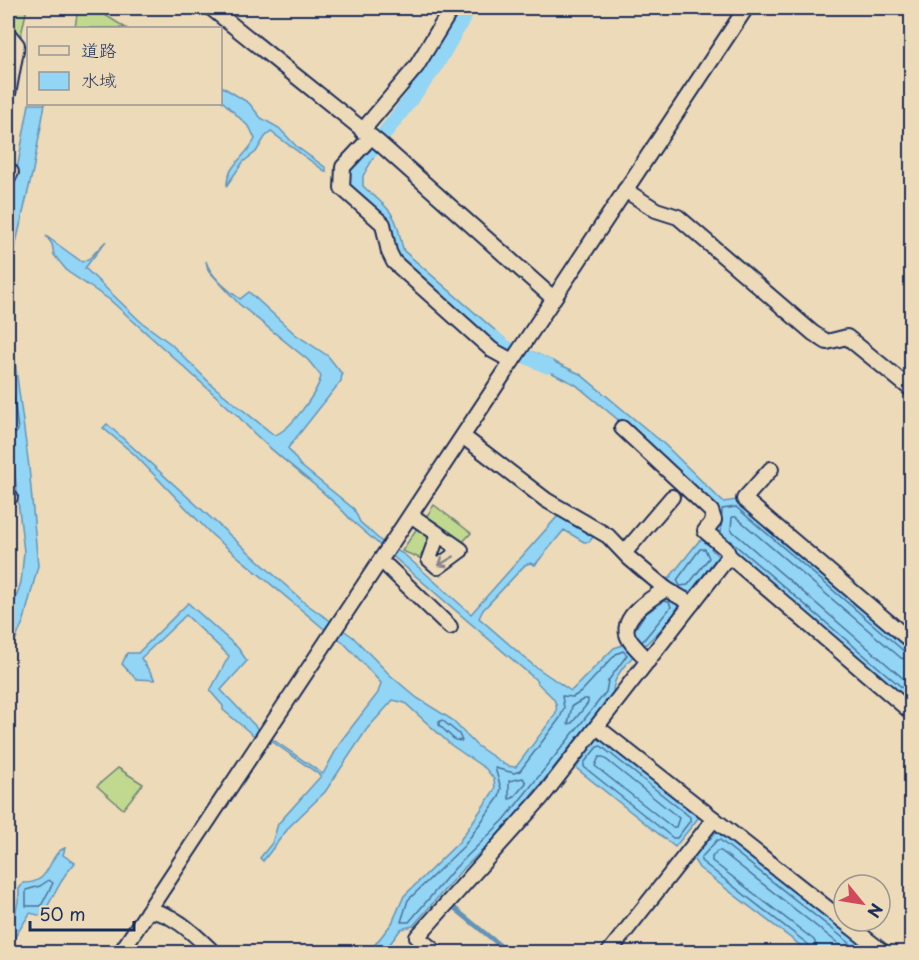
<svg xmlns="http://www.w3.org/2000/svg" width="919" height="960" viewBox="0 0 919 960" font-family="'Playpen Sans','Klee One',sans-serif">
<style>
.green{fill:#c1d98f;stroke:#6e8476;stroke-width:1.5}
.water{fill:#92d5f4;stroke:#6293b8;stroke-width:1.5}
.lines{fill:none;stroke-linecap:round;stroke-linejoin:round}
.shore{stroke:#4b719a;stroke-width:1.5}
.stream{stroke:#6293b8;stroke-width:4.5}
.canal{stroke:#92d5f4;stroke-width:15}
.minor-casing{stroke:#1b2f5e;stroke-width:18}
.minor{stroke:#eddab8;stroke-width:14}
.oneway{stroke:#84848b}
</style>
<rect width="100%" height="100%" fill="#eddab8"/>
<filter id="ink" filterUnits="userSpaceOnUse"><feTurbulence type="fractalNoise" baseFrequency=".0167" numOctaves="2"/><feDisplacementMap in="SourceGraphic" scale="12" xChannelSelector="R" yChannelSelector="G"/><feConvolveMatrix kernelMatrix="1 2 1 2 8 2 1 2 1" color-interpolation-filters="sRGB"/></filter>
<g filter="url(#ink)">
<g class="green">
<polygon points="8,8 27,8 19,44 8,30"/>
<polygon points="78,8 94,8 126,28 75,28"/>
<polygon points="434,505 471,533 460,545 424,520"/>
<polygon points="419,525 433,535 427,561 402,551"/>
<polygon points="118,768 143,784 123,809 97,786"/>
</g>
<g class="water">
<path d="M221 86 249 103 261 118 279 128 297 147 326 168V172L271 132 265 137 256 152 243 162 227 185C227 165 247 156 255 139L250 128 221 100Z"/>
<polygon points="29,104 45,104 33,170 16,243 10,293 10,324 29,467 38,566 24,620 8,657 8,623 21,582 24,552 8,415 8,218"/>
<path d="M372 144 378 150 363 176V186C375 198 391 207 397 225 400 233 400 241 404 251L513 346 509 354 503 352 396 258 389 240 346 186V171Z"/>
<path d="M46 236 82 262 90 258 106 241 85 268 140 321 171 344 213 386 274 435C289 432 318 392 321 376L308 360 239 304 208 270 206 261C210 276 228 290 240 299L249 292 295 334 328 356 342 374 341 381 288 448 300 465 354 509 360 522 382 542 405 555 471 614 557 517 562 516 594 536 589 542H584L564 530 535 565 530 563 525 565 483 610 479 618 533 665 571 691 614 648 626 644 629 628 699 541 703 540 707 544 710 541 714 544 711 549 718 556 691 591 681 593C679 632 612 657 613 693L508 825 460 872 413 926 401 929 384 952H369L392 923 404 896 459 842 495 789 494 779 486 769 451 745 405 703 393 700 367 729 325 792 290 826 263 861 260 858 272 843 278 824 321 776 260 733 253 735 223 710V706L210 691 229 656 186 615 141 658 155 680 136 679 122 664 127 653H138L188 603 238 648 247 661 221 690 259 730 323 774 341 741 378 693 381 683 343 642 323 628 212 535 135 455 103 428 107 424 305 603 353 637 390 675 417 698 451 719 476 745 507 766 516 767 555 715C562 697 542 692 535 679L352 521C318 482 272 456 238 416L110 300 68 272 54 255 52 244Z"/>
<polygon points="533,352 580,374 663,443 723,502 737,500 911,650 911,704 713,532 718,521 634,433 576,385 528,361"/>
<polygon points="600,738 699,817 675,847 576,768 596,739"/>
<polygon points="717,831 720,832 871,952 809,952 699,868 693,858"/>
<path d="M65 848 63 855 75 863 65 875 42 916 30 913 8 948C7 927 20 911 19 889L23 883C53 884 47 854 65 848Z"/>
</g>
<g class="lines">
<g class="shore">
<polyline points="8,349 18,430 16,433 8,431"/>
<polygon points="700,549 705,549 709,558 688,585 680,586 677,580"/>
<polyline points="635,629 644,615 664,601 669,602 671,607 642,642"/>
<polygon points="623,651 627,655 608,681 606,692 504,820 455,868 409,922 401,922 408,900 464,846 499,797 501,788 495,768 514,773 520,771 560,718 564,708 562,696 573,697 581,692 616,654"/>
<polyline points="912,654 905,652 736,507 722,509 721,533 912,696"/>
<polyline points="912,661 901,658 736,517 732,517 731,530 912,686"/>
<polygon points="584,699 588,699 588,703 572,723 568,724 572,706"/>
<polygon points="442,720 459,734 462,741 455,740 439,725 439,722"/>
<polygon points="601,746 690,817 690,821 677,838 673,838 584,767 584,763 597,747"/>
<polygon points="599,757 603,757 679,818 676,827 672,827 595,766"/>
<polygon points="523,778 526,783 513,798 509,799 509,781"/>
<polygon points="49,880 53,883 41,906 26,906 26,890 40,886"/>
<polyline points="812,952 809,945 701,861 701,858 717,840 720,840 861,952"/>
<polyline points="819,952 814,940 712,861 712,857 717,851 721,851 849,952"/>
</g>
<g class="stream">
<polyline points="453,907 508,952"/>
<polyline points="681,945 690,952"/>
</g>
<g class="canal">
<polyline points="371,151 434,69 469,8"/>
<polyline points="494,338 503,346 547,366"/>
</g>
<g class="minor-casing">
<g id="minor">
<polyline points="211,8 378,142 553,298"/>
<polyline points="8,34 17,45 8,94"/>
<polyline points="362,131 416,67 452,8"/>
<polyline points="371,137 343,167 342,188 383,224 389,252 394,262 492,350 512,361"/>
<polyline points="8,178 11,172"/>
<polyline points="625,190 656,210 678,217 813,333 827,342 847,337 912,390"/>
<polyline points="622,428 711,511 714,520 705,531 726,549 729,556 912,713"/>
<polyline points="469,441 546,500 608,536 629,558 666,589 692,604"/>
<polyline points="771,469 744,499 912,642"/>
<polyline points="8,495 10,497"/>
<polyline points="411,516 418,520 461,550 438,567 429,559 438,534"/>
<polyline points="625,552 672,497"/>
<polyline points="388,567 450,627"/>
<path d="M648 661C642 653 629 643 627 634 622 615 653 597 666 589"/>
<polyline points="597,727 883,952"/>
<path d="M148 911C172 911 196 936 213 952"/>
<polyline points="121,952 746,8"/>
<polyline points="436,952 417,937 542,797 729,556"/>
<polyline points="609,952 714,819"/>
</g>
</g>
<use href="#minor" class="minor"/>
</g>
<defs><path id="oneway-shaft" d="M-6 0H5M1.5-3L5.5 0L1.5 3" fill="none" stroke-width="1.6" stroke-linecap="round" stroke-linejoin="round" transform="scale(1.5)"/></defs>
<use class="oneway" href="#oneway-shaft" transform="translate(446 561) rotate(150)"/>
</g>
<rect width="919" height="960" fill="none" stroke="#eddab8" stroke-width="30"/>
<rect x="15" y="15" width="889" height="930" fill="none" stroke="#1b2f5e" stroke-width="2" filter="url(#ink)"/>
<rect x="27" y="27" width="195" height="78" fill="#eddab8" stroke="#999694" stroke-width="1.5"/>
<rect x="39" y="46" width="30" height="9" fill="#eddab8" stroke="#999694" stroke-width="1.5"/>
<text x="81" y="57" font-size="18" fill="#1b2f5e">道路</text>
<rect x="39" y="72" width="30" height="18" fill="#92d5f4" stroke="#999694" stroke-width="1.5"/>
<text x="81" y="87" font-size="18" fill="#1b2f5e">水域</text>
<g transform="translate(862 903) rotate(120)"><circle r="28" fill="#eddab8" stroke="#999694" stroke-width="1.5"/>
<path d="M0-4.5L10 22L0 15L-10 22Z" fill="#d1495b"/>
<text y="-9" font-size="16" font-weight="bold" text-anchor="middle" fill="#1b2f5e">N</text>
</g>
<path d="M30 921v9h104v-9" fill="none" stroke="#1b2f5e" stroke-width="3"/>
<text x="39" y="921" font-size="18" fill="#1b2f5e" stroke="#eddab8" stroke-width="4.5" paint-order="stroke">50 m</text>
</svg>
